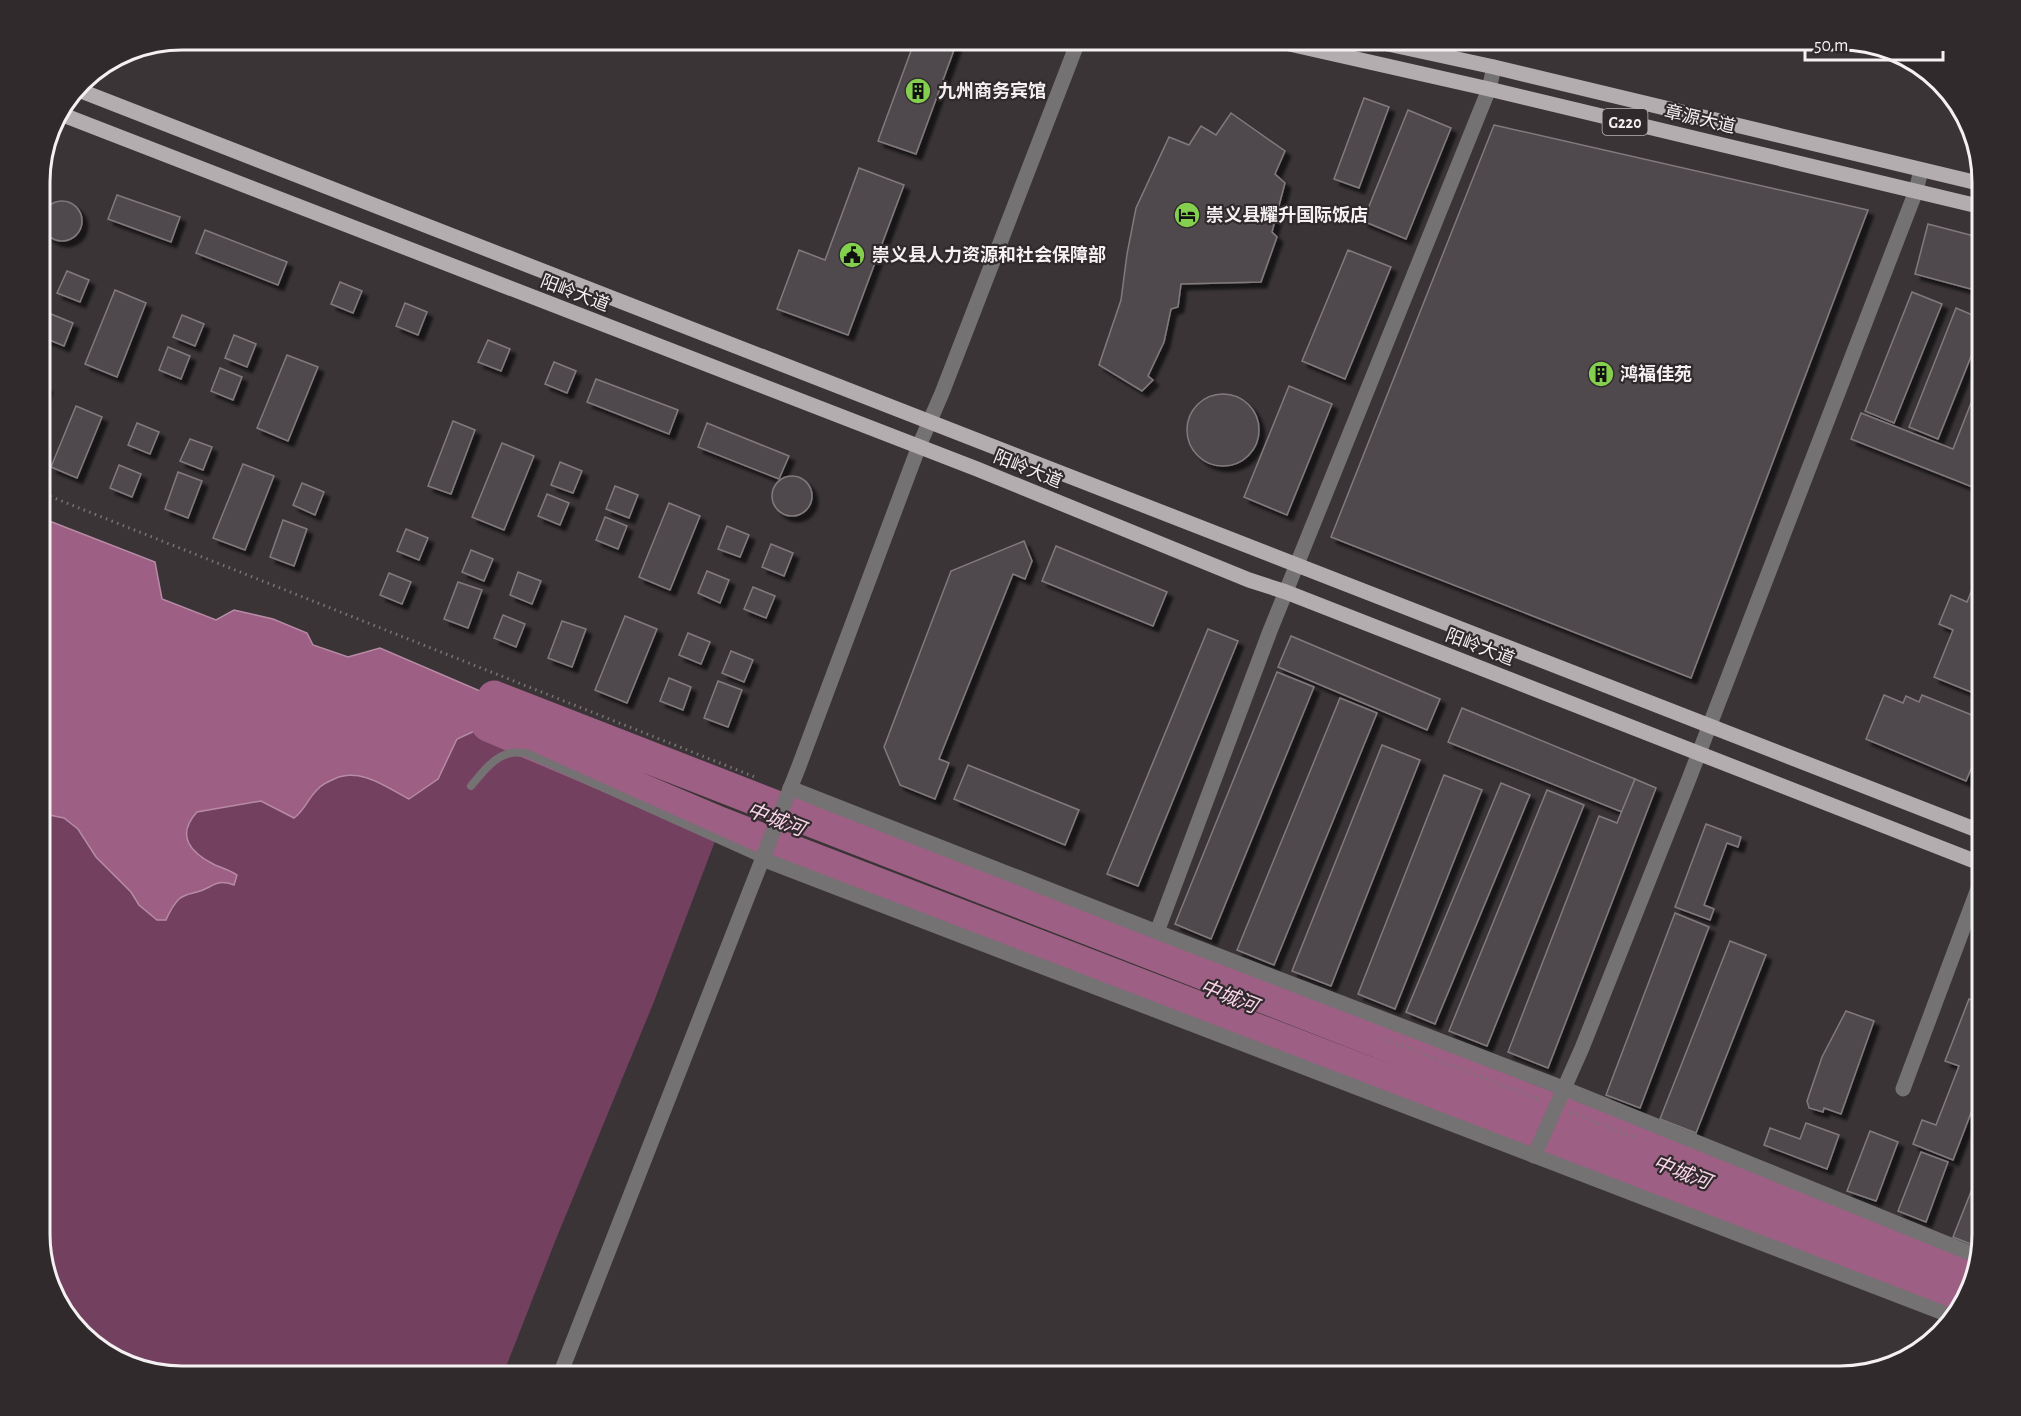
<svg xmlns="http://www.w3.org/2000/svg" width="2021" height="1416" viewBox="0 0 2021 1416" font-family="'Alegreya Sans','Noto Sans SC',sans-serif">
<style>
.green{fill:#74405f}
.water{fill:#9d5f83;stroke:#b78ba5;stroke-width:1.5}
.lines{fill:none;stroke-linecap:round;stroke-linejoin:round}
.river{stroke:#9d5f83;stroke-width:33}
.building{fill:#50494d;stroke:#817a7d;stroke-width:1.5;filter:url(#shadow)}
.path{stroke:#787375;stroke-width:3;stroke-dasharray:1.5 4.5;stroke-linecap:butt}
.service{stroke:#757273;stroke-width:8}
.minor{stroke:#757273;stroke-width:15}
.tertiary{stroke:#757273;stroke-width:15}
.primary{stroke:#b3adb0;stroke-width:15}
.labels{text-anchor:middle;stroke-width:4.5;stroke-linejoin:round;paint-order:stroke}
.shield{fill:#302a2d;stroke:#bab5b8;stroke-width:1.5}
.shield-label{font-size:16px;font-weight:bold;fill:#f5f1f3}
.poi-label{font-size:18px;font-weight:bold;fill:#f5f1f3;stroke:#302a2d;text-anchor:start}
.street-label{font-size:18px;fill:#f5f1f3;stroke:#302a2d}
.water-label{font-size:20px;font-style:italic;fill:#fad4e8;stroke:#302a2d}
.rim{fill:none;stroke:#f5f1f3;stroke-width:3}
</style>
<defs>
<filter id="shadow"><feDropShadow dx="5.5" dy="5.5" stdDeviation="1.5" flood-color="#0009"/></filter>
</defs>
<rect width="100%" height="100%" fill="#3a3437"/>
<polygon class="green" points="39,517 155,562 162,599 216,620 234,610 273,619 307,633 313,645 348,657 380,648 494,697 488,725 720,828 653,1004 556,1239 502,1377 181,1377 95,1348 54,1298 39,1244 39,896 50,872 39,868"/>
<path class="water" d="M39 517 155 562 162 599 216 620 234 610 273 619 307 633 313 645 348 657 380 648 494 697 488 725 457 739 438 779 409 799C386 787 360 767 334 779 328 782 322 784 318 789 308 798 305 810 294 818L261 801 197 812C175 836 191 853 215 865 222 868 230 870 237 875L234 885C215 878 213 888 197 892 190 894 185 894 179 899 173 905 169 913 166 920H157L139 905 131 892 96 857 78 829 64 818 39 813Z"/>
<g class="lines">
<polyline class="river" points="1960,1301 719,823 488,725 494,697 1970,1272"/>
</g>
<g class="building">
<polygon points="911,39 958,39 916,154 878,141 915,40"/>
<polygon points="1364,98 1389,107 1359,188 1334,179"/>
<polygon points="1408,110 1451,128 1406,239 1363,221"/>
<polygon points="1231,113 1285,151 1275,174 1285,183 1272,232 1277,237 1261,282 1181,284 1178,307 1171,309 1164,342 1148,376 1153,380 1142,391 1099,365 1121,300 1127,254 1136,208 1169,137 1189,145 1201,126 1216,135"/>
<polygon points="1494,125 1868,210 1691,678 1331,537"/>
<polygon points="859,168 904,185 848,335 777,309 799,250 825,260"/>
<polygon points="117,195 180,217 171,242 108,219"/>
<circle cx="62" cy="221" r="20"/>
<polygon points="1928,224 1982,238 1982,292 1915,274"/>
<polygon points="205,230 287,262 278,285 196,253"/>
<polygon points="1348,250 1391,267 1345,379 1302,361"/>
<polygon points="67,271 89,280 80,302 57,293"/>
<polygon points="340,282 362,291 353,313 331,304"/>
<polygon points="115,290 146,303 117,377 85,364"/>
<polygon points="1912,292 1942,304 1894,423 1865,411"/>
<polygon points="405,303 427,312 418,335 396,326"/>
<polygon points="1956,308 1982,319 1982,329 1938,439 1909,427"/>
<polygon points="51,314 73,323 64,346 42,337"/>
<polygon points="182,315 204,324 195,346 173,337"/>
<polygon points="234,335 256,344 247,367 225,358"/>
<polygon points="488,340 510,349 501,371 478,362"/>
<polygon points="168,347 190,356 181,379 159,370"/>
<polygon points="287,355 318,367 288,441 257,428"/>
<polygon points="554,362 576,371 567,393 545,384"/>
<polygon points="220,368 242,377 233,400 211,391"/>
<polygon points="1982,375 1982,470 1975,488 1851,439 1861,413 1953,449"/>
<polygon points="596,379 678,410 669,434 587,402"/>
<polygon points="39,384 47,387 39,406"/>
<polygon points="1289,386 1332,404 1287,515 1244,497"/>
<circle cx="1223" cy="430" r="36"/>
<polygon points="76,406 102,417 77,478 51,467"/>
<polygon points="453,421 475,430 451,494 428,486"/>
<polygon points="137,423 159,432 150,454 128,445"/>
<polygon points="707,423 789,456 779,479 698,447"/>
<polygon points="190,439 212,447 203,470 180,461"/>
<polygon points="502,443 534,456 504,530 472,517"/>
<polygon points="560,462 582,471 573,493 551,485"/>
<polygon points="243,464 274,476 245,550 213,538"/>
<polygon points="119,465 141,474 132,497 110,488"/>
<polygon points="178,472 202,481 188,518 165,509"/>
<circle cx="792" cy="496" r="20"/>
<polygon points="302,483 324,492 315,515 293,505"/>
<polygon points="615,486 638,495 629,518 606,509"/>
<polygon points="547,494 569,503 560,525 538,516"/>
<polygon points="669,503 700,516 670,590 639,577"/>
<polygon points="605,517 627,526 618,549 596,540"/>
<polygon points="283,520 307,529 294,566 270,557"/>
<polygon points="727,526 749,535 740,557 718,549"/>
<polygon points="406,529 428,538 419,560 397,551"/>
<polygon points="1024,541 1032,561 1025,579 1013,574 939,759 949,763 935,799 900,785 884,747 951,571"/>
<polygon points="771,544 793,553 784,576 762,567"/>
<polygon points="1056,546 1167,592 1153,626 1042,581"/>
<polygon points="471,550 493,559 484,581 462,572"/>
<polygon points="1982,565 1982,665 1971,692 1934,677 1953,630 1939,624 1951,595 1967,602"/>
<polygon points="707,571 729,580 720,603 698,593"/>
<polygon points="518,572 541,581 532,604 510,595"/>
<polygon points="389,573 411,582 402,604 380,595"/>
<polygon points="458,582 482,590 468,628 444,619"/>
<polygon points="753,587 775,596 766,618 744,609"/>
<polygon points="503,615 525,624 516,647 494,638"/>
<polygon points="625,616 657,629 627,703 595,690"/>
<polygon points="562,621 586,629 572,667 548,658"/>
<polygon points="1208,629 1238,641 1138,886 1107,874"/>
<polygon points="688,633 710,642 701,664 679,655"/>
<polygon points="1291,636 1440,699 1427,730 1278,667"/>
<polygon points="731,651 753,660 744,682 722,673"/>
<polygon points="1277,672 1314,687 1211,939 1175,924"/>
<polygon points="669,678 691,687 683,710 660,701"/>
<polygon points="718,681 742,690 728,727 704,718"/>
<polygon points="1884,695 1903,703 1906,696 1919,702 1922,695 1982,719 1982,743 1966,781 1866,739"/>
<polygon points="1340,698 1377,713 1274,965 1237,950"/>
<polygon points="1462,708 1635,779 1622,812 1448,742"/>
<polygon points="1382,745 1420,760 1331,986 1292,971"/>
<polygon points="968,765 1079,810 1065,845 954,799"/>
<polygon points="1444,775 1482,790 1395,1009 1358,994"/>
<polygon points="1635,779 1656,788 1548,1068 1508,1052 1599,816 1617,823"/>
<polygon points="1501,783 1530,795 1435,1024 1406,1012"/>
<polygon points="1547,790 1584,805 1487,1046 1449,1031"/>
<polygon points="1706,824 1741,837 1738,847 1727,843 1704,905 1714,909 1710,920 1675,907"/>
<polygon points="1675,913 1709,927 1640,1108 1606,1095"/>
<polygon points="1730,941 1766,955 1696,1133 1660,1119"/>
<polygon points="1969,999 1982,1004 1982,1084 1953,1160 1913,1144 1922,1120 1936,1125 1959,1066 1945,1061"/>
<polygon points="1846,1011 1874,1021 1841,1114 1824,1108 1823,1112 1809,1108 1807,1101 1822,1057"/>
<polygon points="1806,1123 1839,1135 1827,1169 1764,1145 1770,1128 1800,1139"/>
<polygon points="1870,1131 1898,1142 1876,1201 1847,1191"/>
<polygon points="1921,1152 1948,1162 1926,1222 1898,1211"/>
<polygon points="1982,1164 1982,1235 1978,1247 1953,1237"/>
</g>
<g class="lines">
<g class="path">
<polyline points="39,492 755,777"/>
<polyline points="1385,1039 1540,1100"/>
<polyline points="1570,1112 1633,1137"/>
</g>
<path class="service" d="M471 786C481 774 494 756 511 753 515 752 521 753 526 753L762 859"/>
<polyline class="minor" points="1903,1089 1982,878"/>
<g class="tertiary">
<polyline points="790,788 1157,932 1563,1088 1975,1255"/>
<polyline points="762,859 1954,1317"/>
<polyline points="1157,932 1270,631 1489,89 1494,67"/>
<polyline points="1534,1156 1582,1048 1687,784 1916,191 1921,170"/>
<polyline points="559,1377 799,766 919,446 942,393 1079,39"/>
</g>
<g class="primary">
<polyline points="1268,39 1489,89 1982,207"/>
<polyline points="1365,39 1494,67 1982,184"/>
<polyline points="76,89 1982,832"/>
<polyline points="58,113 977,469 1249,580 1286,592 1982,864"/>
</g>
</g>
<defs>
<g id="building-disc" transform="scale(1.35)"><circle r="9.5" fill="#84d04e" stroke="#302a2d"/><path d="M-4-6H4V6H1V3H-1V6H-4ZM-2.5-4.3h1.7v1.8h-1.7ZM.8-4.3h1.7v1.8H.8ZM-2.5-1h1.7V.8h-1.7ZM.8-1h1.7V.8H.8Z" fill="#111"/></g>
<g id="hotel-disc" transform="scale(1.35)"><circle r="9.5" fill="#84d04e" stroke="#302a2d"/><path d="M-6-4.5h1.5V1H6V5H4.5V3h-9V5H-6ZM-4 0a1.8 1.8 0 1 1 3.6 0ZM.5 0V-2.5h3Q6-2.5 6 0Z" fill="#111"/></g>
<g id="civic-disc" transform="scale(1.35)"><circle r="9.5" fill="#84d04e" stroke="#302a2d"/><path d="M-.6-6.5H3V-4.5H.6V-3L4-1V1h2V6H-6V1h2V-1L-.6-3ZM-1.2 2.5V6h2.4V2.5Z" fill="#111"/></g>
</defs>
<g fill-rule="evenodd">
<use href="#building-disc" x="918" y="91"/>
<use href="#hotel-disc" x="1187" y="215"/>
<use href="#civic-disc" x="852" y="255"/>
<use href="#building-disc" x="1601" y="374"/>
</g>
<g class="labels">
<rect class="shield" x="1602.5" y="109" width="45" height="26" rx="4.5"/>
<g class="shield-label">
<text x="1625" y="128">G220</text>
</g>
<g class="poi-label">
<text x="938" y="97">九州商务宾馆</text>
<text x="1206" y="221">崇义县耀升国际饭店</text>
<text x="872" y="261">崇义县人力资源和社会保障部</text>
<text x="1620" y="380">鸿福佳苑</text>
</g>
<g class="street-label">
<text transform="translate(1700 119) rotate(13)" y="6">章源大道</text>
<text transform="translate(575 293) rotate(21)" y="6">阳岭大道</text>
<text transform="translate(1028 469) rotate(22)" y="6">阳岭大道</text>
<text transform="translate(1480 647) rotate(21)" y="6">阳岭大道</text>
</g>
<g class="water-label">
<text transform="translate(776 819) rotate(21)" y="7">中城河</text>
<text transform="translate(1229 996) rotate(21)" y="7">中城河</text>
<text transform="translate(1682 1172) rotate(21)" y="7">中城河</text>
</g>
</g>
<path d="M0 0H2021V1416H0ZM182 50H1840A132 132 0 0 1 1972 182V1234A132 132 0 0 1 1840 1366H182A132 132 0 0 1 50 1234V182A132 132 0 0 1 182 50Z" fill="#302a2d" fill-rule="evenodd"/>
<path class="rim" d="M182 50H1840A132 132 0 0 1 1972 182V1234A132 132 0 0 1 1840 1366H182A132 132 0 0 1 50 1234V182A132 132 0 0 1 182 50Z"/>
<path d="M1805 51v9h138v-9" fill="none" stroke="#f5f1f3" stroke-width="3"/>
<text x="1814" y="51" font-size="18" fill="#f5f1f3" stroke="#302a2d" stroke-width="4.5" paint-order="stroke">50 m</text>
</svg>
